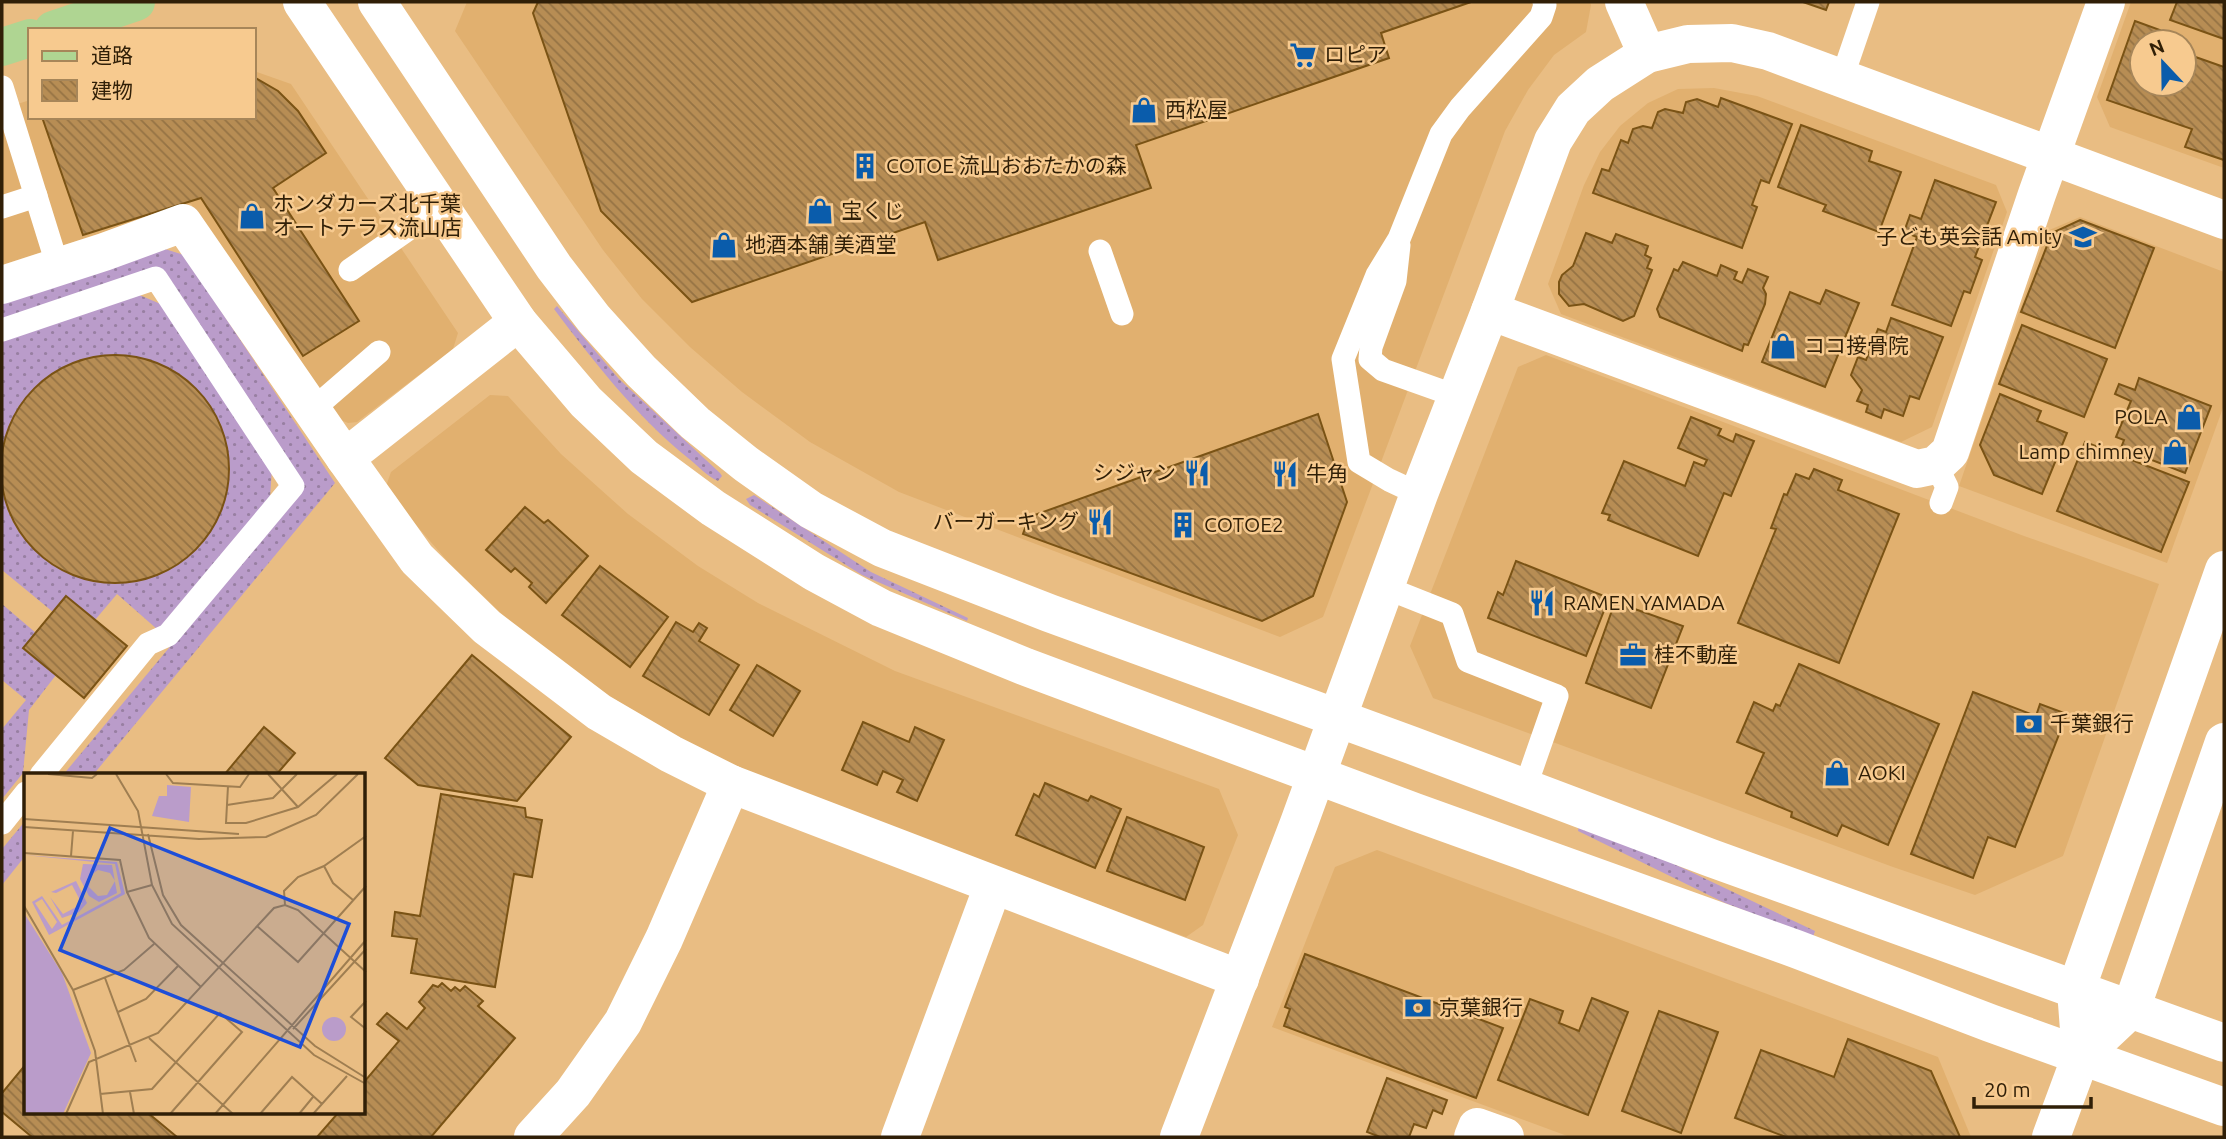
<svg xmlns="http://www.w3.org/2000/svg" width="2226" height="1139" viewBox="0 0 2226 1139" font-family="Ubuntu,'Noto Sans JP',sans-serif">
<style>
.built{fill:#e1b06f;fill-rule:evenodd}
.grass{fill:url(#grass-dots)}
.building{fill:url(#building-back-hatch);stroke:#7a5315;stroke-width:2}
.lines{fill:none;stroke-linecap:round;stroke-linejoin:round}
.service{stroke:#fff;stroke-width:23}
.minor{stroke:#fff;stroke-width:38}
.tertiary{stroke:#fff;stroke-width:38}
.primary{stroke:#afd592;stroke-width:38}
.labels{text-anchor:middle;stroke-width:5;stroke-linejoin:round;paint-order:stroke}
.poi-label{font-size:21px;fill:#301f07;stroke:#f7ca8f;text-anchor:start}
.inset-road{fill:none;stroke:#9f7e51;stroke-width:2}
.view{fill:#1d4ed8;fill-opacity:0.15;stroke:#1d4ed8;stroke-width:3.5}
.inset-edge{fill:none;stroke:#301f07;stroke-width:3.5}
</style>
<defs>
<pattern id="grass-dots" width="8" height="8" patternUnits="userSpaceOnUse" patternTransform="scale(1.75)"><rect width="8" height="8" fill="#ba9cca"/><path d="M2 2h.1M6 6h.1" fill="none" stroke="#987fa2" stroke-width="1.8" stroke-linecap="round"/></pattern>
<pattern id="building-back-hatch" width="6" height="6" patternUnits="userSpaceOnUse" patternTransform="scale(1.75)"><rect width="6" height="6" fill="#b78d54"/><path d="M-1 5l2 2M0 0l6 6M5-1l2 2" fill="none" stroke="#957344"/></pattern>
</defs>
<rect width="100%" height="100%" fill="#e9bd83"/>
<g class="built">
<polygon points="467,2 1590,2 1591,5 1586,32 1554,55 1528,90 1505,131 1323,617 1280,637 899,492 810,442 742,392 690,347 642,299 603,250 455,31"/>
<path d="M2131 2H2224V168L2110 127 2097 97ZM2142 42H2184V84H2142Z"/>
<polygon points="254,71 291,84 458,333 453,349 357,422 348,423 334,417 191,204 2,265 2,109 30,100 30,117 254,117"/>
<polygon points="1714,88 1757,96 1996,185 2007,212 1932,427 1901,442 1561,314 1548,284 1584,185 1600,152 1620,126 1648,103 1678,89"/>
<polygon points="2080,217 2224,272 2224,405 2167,563 1959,486 2047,231"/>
<polygon points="1546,355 2024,536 2159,584 2063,856 1975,895 1893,867 1433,698 1410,646 1518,367"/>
<polygon points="490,395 508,396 561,454 628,514 698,566 758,603 895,671 1219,789 1238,835 1203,925 1186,937 769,782 671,735 597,688 513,625 449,563 385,489 391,472"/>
<polygon points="1377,850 1938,1057 1971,1137 1570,1137 1272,1027 1335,867"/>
</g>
<g class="grass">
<polygon points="165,249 184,255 335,483 93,775 63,775 303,487 159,268 2,320 2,303"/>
<path d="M137 294 163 305 272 468 270 498 158 630 117 594 95 620 66 596 53 612 2 570V482C4 492 5 503 9 513 33 571 103 597 160 574 169 571 178 563 187 557 208 543 218 519 225 496 232 474 230 449 221 428 180 326 36 335 4 440 2 448 2 458 2 466V340Z"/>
<path d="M557 306 619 379 720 473 722 476 718 481C707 476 698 466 688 458 636 416 594 362 554 309Z"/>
<polygon points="754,495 871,572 968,618 967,621 862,575 750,505 746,499"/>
<polygon points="2,604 36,633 23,649 56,675 29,710 23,773 2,799 2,729 26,700 2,680"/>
<polygon points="26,820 26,855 2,885 2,849"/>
<polygon points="1579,825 1649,852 1815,931 1813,937 1725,903 1578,831"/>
</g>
<g class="building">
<polygon points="538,2 1471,2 1381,33 1389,58 1136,145 1151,188 938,260 925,222 692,302 601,211 533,13"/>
<polygon points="1803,2 1829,2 1826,10"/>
<polygon points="2177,2 2224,2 2224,39 2170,20"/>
<polygon points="2135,21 2160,30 2156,42 2142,42 2142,84 2184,84 2184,53 2224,67 2224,160 2185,147 2192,129 2107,100"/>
<polygon points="254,77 278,91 298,111 326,153 273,188 359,321 303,356 201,198 83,235 42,117 254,117"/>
<polygon points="1721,98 1792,124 1769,183 1761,180 1752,205 1757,207 1742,248 1593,193 1602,169 1609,171 1621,140 1628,143 1633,129 1643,126 1652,128 1658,112 1665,109 1683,113 1686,102 1697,99 1718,107"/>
<polygon points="1801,125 1872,151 1869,161 1901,172 1879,232 1823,211 1826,205 1778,187"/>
<polygon points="1935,180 1996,202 1975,257 1982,260 1970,293 1964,291 1951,326 1892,305 1917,237 1904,232 1910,215 1921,219"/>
<polygon points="2080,220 2154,248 2115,348 2021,312 2052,233"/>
<polygon points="1586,233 1612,243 1616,234 1648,246 1645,255 1651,258 1647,268 1652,270 1634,316 1623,321 1584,304 1569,306 1559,294 1559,282 1562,275 1573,266"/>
<polygon points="1683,262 1717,276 1721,265 1737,272 1734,279 1742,283 1748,269 1768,277 1763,288 1766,294 1765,304 1748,345 1744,344 1742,351 1660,317 1657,309 1674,269 1678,271"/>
<polygon points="1826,290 1859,303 1825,387 1762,362 1790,292 1820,304"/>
<polygon points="1891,318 1943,337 1919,399 1910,396 1903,416 1884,409 1881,418 1866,412 1868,405 1857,401 1862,390 1851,375 1858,357 1866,360 1878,329 1886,332"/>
<polygon points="2022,325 2107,359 2084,417 1999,384"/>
<circle cx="115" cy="469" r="114"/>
<polygon points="2139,378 2211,406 2185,473 2121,448 2124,440 2116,437 2131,401 2115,394 2119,384 2135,390"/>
<polygon points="2000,394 2041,411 2037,421 2067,433 2042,494 1994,475 1980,445"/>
<polygon points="1318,414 1347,502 1313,596 1262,621 1023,534 1029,517"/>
<polygon points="1691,417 1721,429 1718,435 1733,442 1736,434 1754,441 1731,496 1724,493 1698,556 1608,520 1610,515 1602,513 1624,461 1685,486 1694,462 1704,466 1707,460 1678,448"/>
<polygon points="2085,442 2189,482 2161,552 2057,511"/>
<polygon points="1814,469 1842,480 1838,490 1899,514 1839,663 1738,623 1776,529 1771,528 1784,494 1787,495 1796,474 1809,479"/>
<polygon points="525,507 544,523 548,520 588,556 546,603 529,587 532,583 515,568 511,572 486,550"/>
<polygon points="1516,561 1609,598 1586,656 1488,618 1498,592 1503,595"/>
<polygon points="600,566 668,617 630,667 562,615"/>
<polygon points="66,596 127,646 84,698 23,648"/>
<polygon points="1615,602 1683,626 1651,708 1586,683"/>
<polygon points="676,622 693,632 699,623 707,628 699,641 739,665 709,715 643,676"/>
<polygon points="472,655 571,737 517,801 418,785 385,758"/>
<polygon points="1799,664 1939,724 1888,845 1842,825 1837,836 1791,817 1792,812 1746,793 1764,753 1737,742 1754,702 1773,711 1776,704 1780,706"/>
<polygon points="757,665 800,691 773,736 730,710"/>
<polygon points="1973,692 2036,716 2040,704 2067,714 2015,847 1988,837 1973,878 1911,854"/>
<polygon points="863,722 909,742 915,727 944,740 917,801 897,792 903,780 883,771 877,785 842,770"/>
<polygon points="264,727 295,753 276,775 224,775"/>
<polygon points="1045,783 1088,801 1091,796 1121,809 1095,868 1016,835 1034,794 1039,797"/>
<polygon points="441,794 525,808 526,817 542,820 532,877 514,874 495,987 411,973 417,939 392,936 395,912 420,916"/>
<polygon points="1127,817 1204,847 1185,900 1107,871"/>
<polygon points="1305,954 1503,1028 1476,1098 1284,1026 1290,1009 1285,1007"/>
<polygon points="442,983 451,991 455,987 460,991 465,986 483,1001 478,1006 515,1038 431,1137 317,1137 338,1113 364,1113 364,1082 399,1041 377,1024 387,1013 407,1029 425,1008 419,1002 433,985 438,987"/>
<polygon points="1592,998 1628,1012 1588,1115 1498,1080 1530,999 1563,1011 1559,1023 1579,1031"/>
<polygon points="1659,1011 1718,1032 1681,1133 1622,1111"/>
<polygon points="1848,1039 1931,1071 1960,1137 1786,1137 1735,1118 1761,1050 1834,1077"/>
<polygon points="26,1064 26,1113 148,1113 177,1137 32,1137 2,1112 2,1093"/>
<polygon points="1387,1078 1447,1100 1442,1114 1433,1110 1426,1128 1414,1124 1409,1137 1380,1137 1367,1132"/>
</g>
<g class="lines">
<g class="service">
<polyline points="1842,78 1868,2"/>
<polyline points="2,87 58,267"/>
<polyline points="2,207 36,196"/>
<polyline points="1399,245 1395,281 1371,347 1370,359 1383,370 1456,396"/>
<polyline points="1100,251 1122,314"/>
<polyline points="350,270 440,207"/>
<polyline points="2,330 156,278 293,486 168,635 148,644 41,775"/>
<polyline points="312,410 379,352"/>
<polyline points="1936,465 1947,487 1941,503"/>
<polyline points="1419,494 1389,480 1359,462 1343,359 1377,275 1399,239 1441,134 1460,108 1541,17 1545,5 1544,2"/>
<polyline points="1384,587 1452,614 1468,661 1557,696 1525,788"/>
<polyline points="2,823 26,793"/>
</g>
<g class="minor">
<polyline points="1624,2 1647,54"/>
<polyline points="2,285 104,252 183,223 345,458 518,322"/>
<polyline points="1490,311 1917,469 1936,465 1950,452 2037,194 2106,2"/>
<polyline points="345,458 417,559 487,627 599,712 671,754 731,784 1240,979"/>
<polyline points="533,1137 573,1093 623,1022 664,939 731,784"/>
<polyline points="900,1137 993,886"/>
<polyline points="1473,1137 1477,1127 1505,1137"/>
</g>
<g class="tertiary">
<polyline points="302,2 518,322 586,402 644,457 713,508 814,572 881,608 1026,667 1415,812 1796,949 1990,1023 2224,1107"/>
<polyline points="377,2 554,267 594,319 641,371 695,423 746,464 811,510 882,548 1049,613 1411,745 1711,858 2224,1043"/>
<polyline points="2081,1056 2131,1009 2224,742"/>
<polyline points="1179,1137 1299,823 1419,494 1490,311 1553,141 1573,109 1600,84 1647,54 1688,44 1732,43 1768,51 2224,220"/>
<polyline points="2051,1137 2081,1056 2076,990 2224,570"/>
</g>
<g class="primary">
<polyline points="53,30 136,2"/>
<polyline points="2,47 30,38"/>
</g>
</g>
<defs>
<g id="supermarket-bare" transform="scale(2.1)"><path d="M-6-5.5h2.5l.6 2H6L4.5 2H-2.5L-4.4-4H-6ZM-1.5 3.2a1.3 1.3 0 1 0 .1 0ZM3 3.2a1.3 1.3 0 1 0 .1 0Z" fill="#0a5cab" stroke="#f7ca8f" stroke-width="2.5" paint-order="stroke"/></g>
<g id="shop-bare" transform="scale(2.1)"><path d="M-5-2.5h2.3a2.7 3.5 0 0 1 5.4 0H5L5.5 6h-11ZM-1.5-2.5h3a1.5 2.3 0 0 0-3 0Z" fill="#0a5cab" stroke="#f7ca8f" stroke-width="2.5" paint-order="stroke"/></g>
<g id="building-bare" transform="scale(2.1)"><path d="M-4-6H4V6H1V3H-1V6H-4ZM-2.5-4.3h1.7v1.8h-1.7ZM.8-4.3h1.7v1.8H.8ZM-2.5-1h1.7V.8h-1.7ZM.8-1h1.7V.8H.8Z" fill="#0a5cab" stroke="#f7ca8f" stroke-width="2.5" paint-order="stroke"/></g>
<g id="school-bare" transform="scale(2.1)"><path d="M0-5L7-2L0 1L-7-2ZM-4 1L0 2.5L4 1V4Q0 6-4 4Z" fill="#0a5cab" stroke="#f7ca8f" stroke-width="2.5" paint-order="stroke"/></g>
<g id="restaurant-bare" transform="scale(2.1)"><path d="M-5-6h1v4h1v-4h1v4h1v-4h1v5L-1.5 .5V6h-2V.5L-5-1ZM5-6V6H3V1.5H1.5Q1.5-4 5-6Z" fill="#0a5cab" stroke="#f7ca8f" stroke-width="2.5" paint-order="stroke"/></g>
<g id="office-bare" transform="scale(2.1)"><path d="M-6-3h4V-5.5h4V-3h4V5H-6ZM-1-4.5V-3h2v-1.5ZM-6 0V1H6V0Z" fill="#0a5cab" stroke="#f7ca8f" stroke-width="2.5" paint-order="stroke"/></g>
<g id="bank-bare" transform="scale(2.1)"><path d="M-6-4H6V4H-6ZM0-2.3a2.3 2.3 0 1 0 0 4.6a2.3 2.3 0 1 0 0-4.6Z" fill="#0a5cab" stroke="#f7ca8f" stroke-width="2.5" paint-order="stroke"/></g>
</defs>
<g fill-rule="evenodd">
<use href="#supermarket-bare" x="1303" y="55"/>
<use href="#shop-bare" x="1144" y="110"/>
<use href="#building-bare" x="865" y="166"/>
<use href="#shop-bare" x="820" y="211"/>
<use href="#shop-bare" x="252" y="216"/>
<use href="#school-bare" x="2083" y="237"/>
<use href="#shop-bare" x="724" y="245"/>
<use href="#shop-bare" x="1783" y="346"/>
<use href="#shop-bare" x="2189" y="417"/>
<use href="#shop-bare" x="2175" y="452"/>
<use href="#restaurant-bare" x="1197" y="473"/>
<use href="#restaurant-bare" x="1285" y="474"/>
<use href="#restaurant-bare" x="1100" y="522"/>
<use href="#building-bare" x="1183" y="525"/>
<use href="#restaurant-bare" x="1542" y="603"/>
<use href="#office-bare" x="1633" y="655"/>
<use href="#bank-bare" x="2029" y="724"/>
<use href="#shop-bare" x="1837" y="773"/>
<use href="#bank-bare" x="1418" y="1008"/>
</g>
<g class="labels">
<g class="poi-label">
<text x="1324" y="62">ロピア</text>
<text x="1165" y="117">西松屋</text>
<text x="886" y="173">COTOE 流山おおたかの森</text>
<text x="273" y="211">ホンダカーズ北千葉<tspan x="273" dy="24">オートテラス流山店</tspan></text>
<text x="841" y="218">宝くじ</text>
<text x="2062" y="244" text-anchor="end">子ども英会話 Amity</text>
<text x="745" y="252">地酒本舗 美酒堂</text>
<text x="1804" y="353">ココ接骨院</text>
<text x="2168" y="424" text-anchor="end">POLA</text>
<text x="2154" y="459" text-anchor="end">Lamp chimney</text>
<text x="1176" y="480" text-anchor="end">シジャン</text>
<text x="1306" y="481">牛角</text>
<text x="1079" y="529" text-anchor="end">バーガーキング</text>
<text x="1204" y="532">COTOE2</text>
<text x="1563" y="610">RAMEN YAMADA</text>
<text x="1654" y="662">桂不動産</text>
<text x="2050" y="731">千葉銀行</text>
<text x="1858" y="780">AOKI</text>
<text x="1439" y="1015">京葉銀行</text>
</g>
</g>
<g transform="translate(24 773)">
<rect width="341" height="341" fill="#e9bd83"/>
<path d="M0 82 93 89 101 121 25 162 8 129 18 123 38 152 97 120 91 91ZM18 126 33 149 28 156 11 130ZM59 91 88 92 93 120 75 129 65 123 56 106ZM74 97 86 100 91 108 83 122 74 123 65 114 67 102ZM52 108 63 130 55 139 38 145 26 124 39 141 58 131 48 112 32 120 27 119Z" fill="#ba9cca" fill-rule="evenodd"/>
<path d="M0 140 38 200 67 280 39 341H0Z" fill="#ba9cca"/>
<path d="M143 12 167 14 165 49 128 43 135 23H143ZM298 256a12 12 0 1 1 24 0a12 12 0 1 1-24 0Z" fill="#ba9cca"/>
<path class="inset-road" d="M24 1 68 5 73 1M92 1 114 38 128 112 148 151 290 282 342 311M142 1 149 10 216 14 225 1M244 1 274 34M204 13 202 50H222L274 34 313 1M203 32 249 25 273 1M0 46 215 61M0 54 175 66 242 64 292 42 334 1M124 61 139 122 157 152 291 273 342 305M0 80 96 87 103 119 128 112M47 83 49 58M300 93 309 110 329 127M103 119 125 165 177 214M261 132 260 118 274 104 300 93 342 63M0 133 49 217 71 278 79 341M233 153 274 189 342 113M81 205 112 289M49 217 100 197 130 171M342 228 327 244 342 256M94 239 122 226 154 193M269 256 342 176M125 265 209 341M106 319 110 341M76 321 128 316 196 240 218 259 146 341M42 341 65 289 134 260 250 135 261 132 274 137 342 199M191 341 342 167M236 341 268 304 298 331M275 341 289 324M289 341 323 303"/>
<path class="view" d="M86 55 325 151 276 274 36 177Z"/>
<rect width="341" height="341" class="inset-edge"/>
</g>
<rect width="2226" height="1139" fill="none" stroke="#301f07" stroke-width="7"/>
<rect x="28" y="28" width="228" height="91" fill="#f7ca8f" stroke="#a78659" stroke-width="2"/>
<rect x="42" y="51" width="35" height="10" fill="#afd592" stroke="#a78659" stroke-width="2"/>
<text x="91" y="63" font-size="21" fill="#301f07">道路</text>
<rect x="42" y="80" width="35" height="21" fill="url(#building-back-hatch)" stroke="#a78659" stroke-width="2"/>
<text x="91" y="98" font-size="21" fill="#301f07">建物</text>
<g transform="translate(2163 63) rotate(338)"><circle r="33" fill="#f7ca8f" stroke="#a78659" stroke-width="2"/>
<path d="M0-5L12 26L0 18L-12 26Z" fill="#0a5cab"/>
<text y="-10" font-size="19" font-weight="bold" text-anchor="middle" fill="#301f07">N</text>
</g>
<path d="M1974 1097v10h117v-10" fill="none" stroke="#301f07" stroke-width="3.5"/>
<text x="1984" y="1097" font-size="21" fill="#301f07" stroke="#f7ca8f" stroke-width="5" paint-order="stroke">20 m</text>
</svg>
